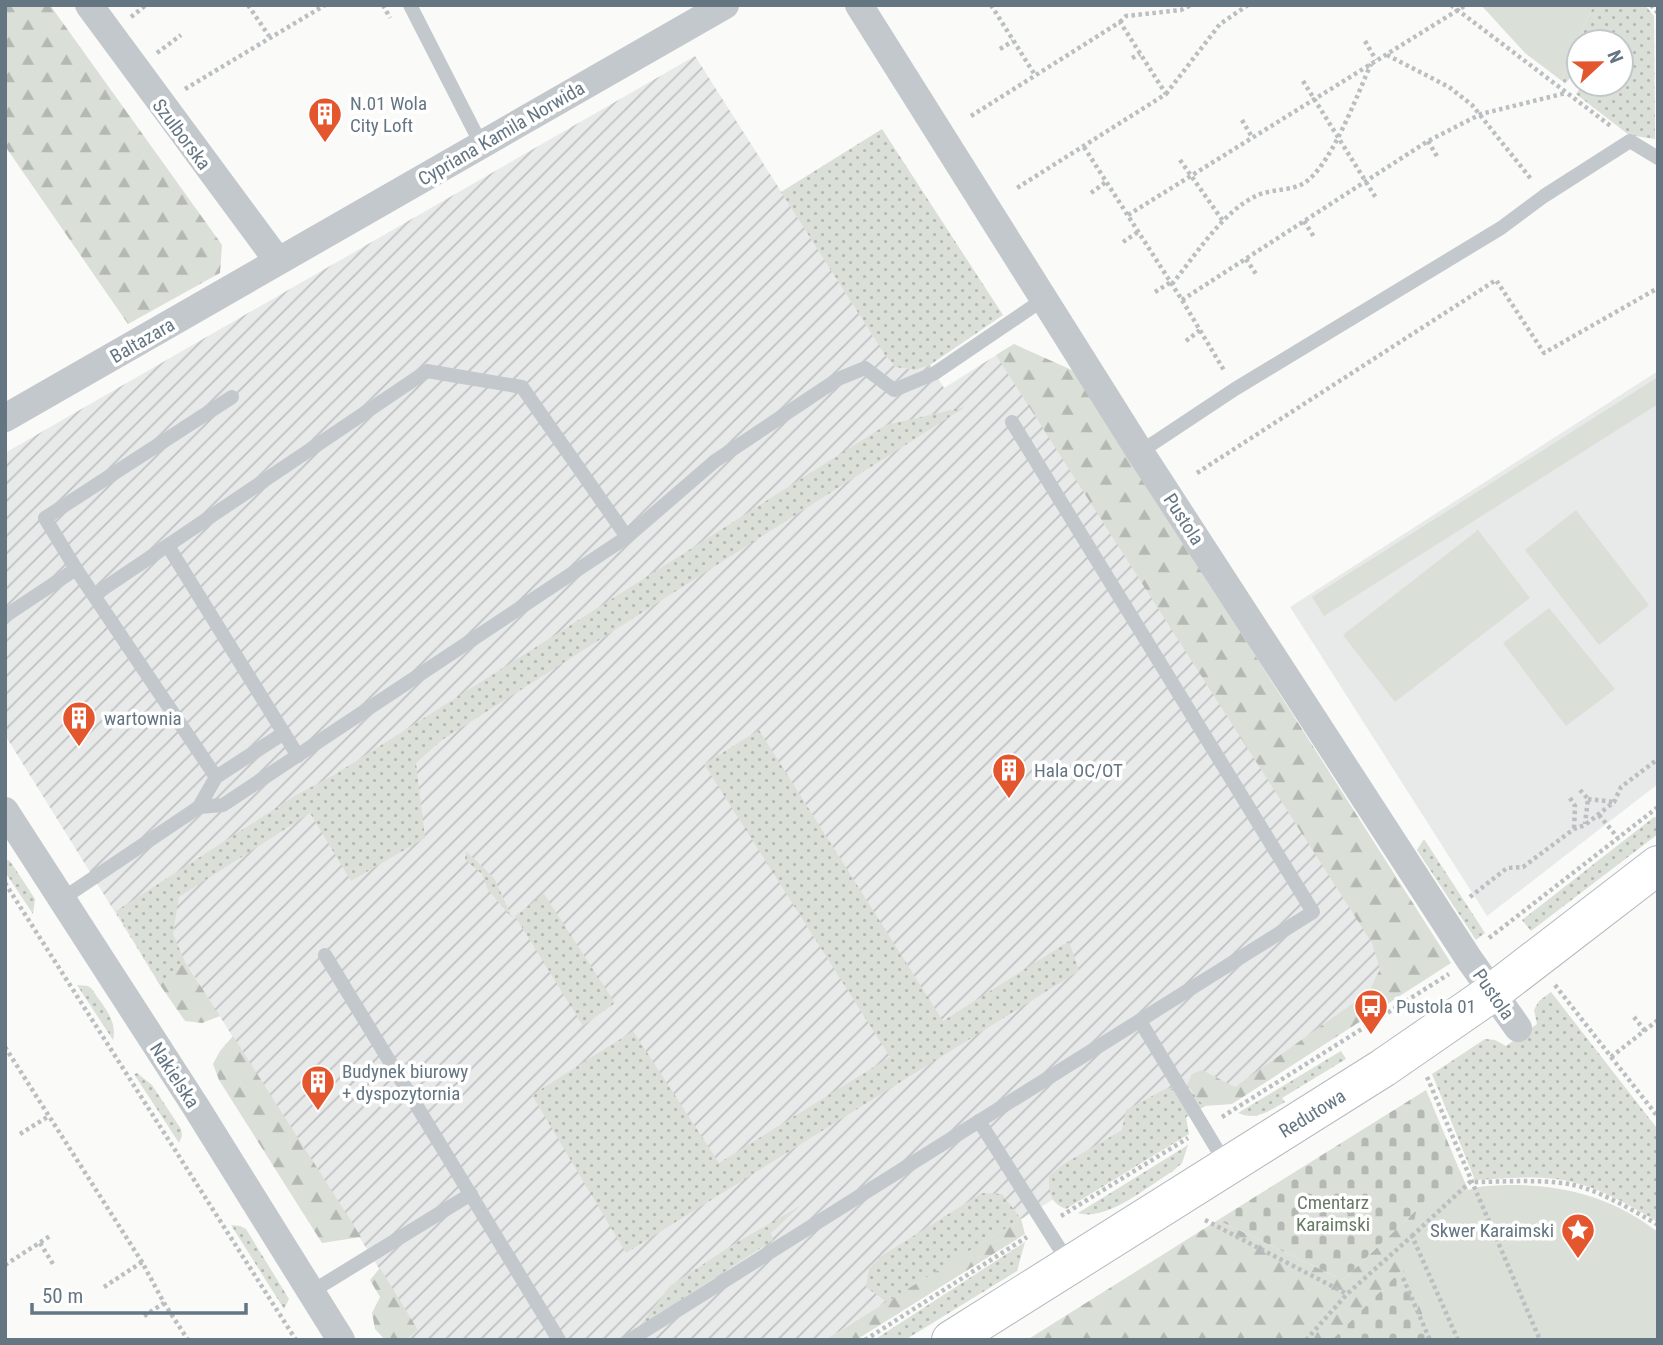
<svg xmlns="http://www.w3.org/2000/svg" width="1663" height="1345" viewBox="0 0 1663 1345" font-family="'Roboto Condensed',sans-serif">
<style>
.built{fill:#e8e9e9}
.industrial{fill:url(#industrial-furrows)}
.grass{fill:url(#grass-dots)}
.forest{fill:url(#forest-firs)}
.cemetery{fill:url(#cemetery-stones)}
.park{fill:#dadfd7}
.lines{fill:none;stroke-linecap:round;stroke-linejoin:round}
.secondary-casing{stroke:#b3babf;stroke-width:40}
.path{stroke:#bbbfc2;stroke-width:4.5;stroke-dasharray:3.5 3.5;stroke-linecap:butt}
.lane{stroke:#c3c8cc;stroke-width:14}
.street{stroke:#c3c8cc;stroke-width:28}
.secondary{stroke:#fff;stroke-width:38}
.labels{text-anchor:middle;stroke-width:7;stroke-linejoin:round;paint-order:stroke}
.poi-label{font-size:19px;fill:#657683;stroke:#fff;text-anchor:start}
.street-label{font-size:19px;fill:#657683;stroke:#fff}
.park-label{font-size:19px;fill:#687a64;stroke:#fff}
</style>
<defs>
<pattern id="industrial-furrows" width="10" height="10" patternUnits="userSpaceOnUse" patternTransform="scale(1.75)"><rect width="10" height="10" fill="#e8e9e9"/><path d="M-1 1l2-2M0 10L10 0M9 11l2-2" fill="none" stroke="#c0c1c2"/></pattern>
<pattern id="grass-dots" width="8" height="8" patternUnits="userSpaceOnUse" patternTransform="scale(1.75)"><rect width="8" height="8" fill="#dadfd7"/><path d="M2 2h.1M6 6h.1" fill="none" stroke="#b4b9b4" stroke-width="1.8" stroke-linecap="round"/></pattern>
<pattern id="forest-firs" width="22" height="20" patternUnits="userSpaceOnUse" patternTransform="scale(1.75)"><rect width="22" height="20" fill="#dadfd7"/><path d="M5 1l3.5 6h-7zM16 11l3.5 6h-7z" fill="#b4b9b4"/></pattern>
<pattern id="cemetery-stones" width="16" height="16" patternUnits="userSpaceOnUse" patternTransform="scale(1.75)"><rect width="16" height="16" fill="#dadfd7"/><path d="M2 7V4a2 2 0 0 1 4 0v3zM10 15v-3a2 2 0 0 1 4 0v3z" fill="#b4b9b4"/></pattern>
</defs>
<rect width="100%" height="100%" fill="#fafaf8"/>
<polygon class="built" points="1658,371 1658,784 1487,916 1290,607"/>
<polygon class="industrial" points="695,56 885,355 895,367 915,370 930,365 944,388 1014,344 1414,977 825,1340 406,1340 418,1330 188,966 160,985 5,735 5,453"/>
<g class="grass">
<polygon points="1594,5 1645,5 1654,16 1655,139 1629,135 1576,94 1583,84 1621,84 1621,42 1579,42 1579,73 1576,71 1565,84 1562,81 1579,36"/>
<polygon points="882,129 1003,315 930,365 915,370 895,367 885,355 781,192"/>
<polygon points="965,407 442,740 416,763 425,838 351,881 310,813 179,897 173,934 185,962 160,985 116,911 298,794 334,775 886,425"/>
<polygon points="759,730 943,1021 1069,941 1079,971 626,1253 532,1095 633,1031 719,1163 890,1057 704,764"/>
<polygon points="1654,817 1658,818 1658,834 1531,931 1522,920"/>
<polygon points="1424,839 1485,933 1476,940 1417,850"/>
<polygon points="466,851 494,878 513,919 488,890 482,874 465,860"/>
<polygon points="7,860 10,861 35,899 33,914 5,872 5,861"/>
<polygon points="544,894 615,1003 583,1026 515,916"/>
<path d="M77 985 88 986 92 989C102 1005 118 1020 113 1040Z"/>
<path d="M1551 992 1656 1127 1658 1126V1219L1656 1221C1630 1205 1602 1189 1572 1182 1541 1174 1507 1179 1475 1180L1432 1074 1485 1039 1495 1040 1506 1046 1537 1024 1534 1010 1539 1001Z"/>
<path d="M1341 1051 1346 1059 1282 1098 1285 1102C1268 1111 1257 1121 1238 1113Z"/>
<polygon points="137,1073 152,1085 181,1129 182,1136 179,1143 134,1074"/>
<path d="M1167 1088 1192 1092 1204 1106 1186 1117 1189 1134 1066 1209C1050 1203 1049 1192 1049 1176L1062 1165 1122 1130 1126 1110Z"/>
<path d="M1188 1145 1182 1163 1173 1171C1148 1186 1107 1222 1078 1213Z"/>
<polygon points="982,1193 1002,1194 1021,1219 887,1302 866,1287 869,1269 880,1257"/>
<polygon points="800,1206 771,1233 773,1240 639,1327 670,1286 734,1244"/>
<polygon points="231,1225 240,1226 246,1229 289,1299 284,1309"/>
<polygon points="1025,1242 1017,1271 905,1340 874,1340"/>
</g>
<g class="forest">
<polygon points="5,5 50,5 222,245 220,273 128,324 5,146"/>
<polygon points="1014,344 1074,371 1451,963 1232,1104 1204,1106 1187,1085 1192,1074 1202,1070 1235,1087 1369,992 1380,969 1372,943 996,355"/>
<polygon points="185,962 220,1016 202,1023 185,1021 160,985"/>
<polygon points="233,1036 351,1221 361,1237 322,1243 219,1080 213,1064 220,1051"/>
<polygon points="1459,1169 1533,1340 1434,1340 1403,1270 1332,1340 1027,1340 1218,1220 1343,1280"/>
<polygon points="1021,1219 1025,1234 856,1340 825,1340"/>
<polygon points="380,1268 418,1330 406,1340 385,1340 375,1329 372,1313 380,1297 370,1280"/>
</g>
<g class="cemetery">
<polygon points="1426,1090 1459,1169 1343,1280 1218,1220"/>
<polygon points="1403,1269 1434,1340 1332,1340"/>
</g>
<g class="park">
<polygon points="1481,5 1594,5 1579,36 1562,81 1525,53"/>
<polygon points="1658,377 1658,404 1324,616 1312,597"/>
<polygon points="1576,510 1649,605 1599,645 1525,550"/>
<polygon points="1478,530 1530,598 1395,702 1343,635"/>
<polygon points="1549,608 1615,689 1566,726 1503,643"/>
<path d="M1459 1169 1468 1190C1481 1185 1493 1186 1506 1185 1561 1184 1612 1197 1655 1230L1658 1229V1340H1434L1403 1269 1417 1208Z"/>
</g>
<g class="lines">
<g class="secondary-casing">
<polyline id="secondary" points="951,1340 1383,1068 1493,992 1658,865"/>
</g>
<g class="path">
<polyline points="248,5 269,36"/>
<polyline points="383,5 390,18"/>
<polyline points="991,5 1035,75"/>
<polyline points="1451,5 1612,127"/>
<polyline points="1651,5 1658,13"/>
<polyline points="131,17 146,5"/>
<polyline points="1120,22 1126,16 1181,10 1191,5"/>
<polyline points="1365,41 1376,60"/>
<polyline points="1000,49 1013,41"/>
<polyline points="157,53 181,35"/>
<polyline points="1387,55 1449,87 1472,105 1531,179"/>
<polyline points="1132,58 1140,54"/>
<polyline points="1303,81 1376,198"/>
<polyline points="185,89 325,5"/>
<polyline points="1166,94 1220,24 1248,5"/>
<polyline points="971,116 1120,22 1166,94 1017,188"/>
<polyline points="1242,120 1252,137"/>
<polyline points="1428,141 1438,158"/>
<polyline points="1084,147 1182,300 1225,372"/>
<polyline points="1180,160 1223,221"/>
<polyline points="1091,193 1106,182"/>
<polyline points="1128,215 1466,5"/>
<polyline points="1304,221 1314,237"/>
<polyline points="1123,242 1138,232"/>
<polyline points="1246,259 1256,274"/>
<path d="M1172 284C1195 256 1223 211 1256 196 1272 188 1293 192 1307 181 1333 161 1357 95 1371 64"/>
<polyline points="1155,292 1171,282"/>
<polyline points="1182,300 1428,141 1481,114 1566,93"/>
<polyline points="1186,341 1200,330"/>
<polyline points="1197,473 1496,280 1544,353 1658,288"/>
<polyline points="1580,790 1588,799 1585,824"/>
<polyline points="1570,798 1575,806 1574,829"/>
<polyline points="1588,799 1614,802"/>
<polyline points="1599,815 1618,838"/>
<polyline points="5,883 296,1340"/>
<polyline points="1470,897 1507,868 1523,867 1574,829 1585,825 1614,802 1621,787 1658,759"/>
<polyline points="1489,938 1658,807"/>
<polyline points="1555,985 1658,1117"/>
<polyline points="1634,1017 1645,1031"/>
<polyline points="5,1047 142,1262 164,1303 188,1340"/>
<polyline points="1611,1057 1658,1020"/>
<polyline points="1427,1077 1540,1340"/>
<polyline points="1222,1117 1449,974"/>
<polyline points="20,1134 49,1116"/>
<polyline points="1061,1216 1188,1138"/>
<polyline points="1205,1220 1347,1294"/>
<path d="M1412 1236 1470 1182C1503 1182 1537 1179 1569 1184 1597 1189 1633 1210 1658 1225"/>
<polyline points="40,1243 53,1264"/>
<polyline points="5,1265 50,1236"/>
<polyline points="1403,1278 1430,1340"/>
<polyline points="104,1287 142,1262"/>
<polyline points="144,1316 164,1303"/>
<polyline points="865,1340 1027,1237"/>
<polyline points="1306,1340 1347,1294 1412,1236 1458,1340"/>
</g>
<g class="lane">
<polyline points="410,5 481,144"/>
<polyline points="1140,452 1235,389 1501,228 1544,196 1630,141 1658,158"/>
<polyline points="168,546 298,756"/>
<polyline points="76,569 45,518 232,397"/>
<polyline points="94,595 427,371 522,387 627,537"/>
<polyline points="5,616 76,569 216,777 199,807"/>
<polyline points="216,777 284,733"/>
<polyline points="62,899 199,807 223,805 627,537 715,461 838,379 865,368 894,390 935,373 1044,299"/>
<polyline points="325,955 559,1340"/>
<polyline points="1140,1021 1227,1166"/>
<polyline points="979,1121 1070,1265"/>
<polyline points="311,1292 471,1194"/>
<polyline points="630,1340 1313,912 1012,422"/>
</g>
<g class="street">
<polyline points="89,5 278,261"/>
<polyline points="859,5 1140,452 1469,959 1518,1028"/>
<polyline points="5,418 725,5"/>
<polyline points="5,811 196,1107 341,1340"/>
</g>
<use href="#secondary" class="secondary"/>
</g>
<defs>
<g id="building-pin" transform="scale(1.75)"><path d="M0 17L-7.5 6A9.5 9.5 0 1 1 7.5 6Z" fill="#e4572e" stroke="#fff"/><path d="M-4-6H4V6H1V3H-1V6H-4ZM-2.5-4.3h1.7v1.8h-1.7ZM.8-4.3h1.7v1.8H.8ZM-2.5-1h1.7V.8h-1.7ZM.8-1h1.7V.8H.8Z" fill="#fff"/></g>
<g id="bus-pin" transform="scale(1.75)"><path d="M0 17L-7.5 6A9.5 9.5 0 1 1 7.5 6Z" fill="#e4572e" stroke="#fff"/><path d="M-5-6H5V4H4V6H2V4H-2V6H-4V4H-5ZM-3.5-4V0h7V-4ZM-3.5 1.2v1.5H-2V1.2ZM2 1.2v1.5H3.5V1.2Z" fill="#fff"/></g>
<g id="sight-pin" transform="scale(1.75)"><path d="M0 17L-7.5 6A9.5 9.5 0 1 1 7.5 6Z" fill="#e4572e" stroke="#fff"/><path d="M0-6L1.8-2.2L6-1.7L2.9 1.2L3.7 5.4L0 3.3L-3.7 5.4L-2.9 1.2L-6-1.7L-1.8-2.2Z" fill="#fff"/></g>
</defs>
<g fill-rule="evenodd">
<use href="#building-pin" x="325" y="114"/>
<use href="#building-pin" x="79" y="718"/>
<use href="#building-pin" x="1009" y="770"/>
<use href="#bus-pin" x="1371" y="1006"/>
<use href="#building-pin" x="318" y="1082"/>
<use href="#sight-pin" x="1578" y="1230"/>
</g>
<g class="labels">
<g class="poi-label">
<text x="350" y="110">N.01 Wola<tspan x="350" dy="22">City Loft</tspan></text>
<text x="104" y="725">wartownia</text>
<text x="1034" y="777">Hala OC/OT</text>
<text x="1396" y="1013">Pustola 01</text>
<text x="342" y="1078">Budynek biurowy<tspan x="342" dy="22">+ dyspozytornia</tspan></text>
<text x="1554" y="1237" text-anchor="end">Skwer Karaimski</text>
</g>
<g class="street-label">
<text transform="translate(501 133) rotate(-30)" y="7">Cypriana Kamila Norwida</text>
<text transform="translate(182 134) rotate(53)" y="7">Szulborska</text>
<text transform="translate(142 340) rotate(-30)" y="7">Baltazara</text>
<text transform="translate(1184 519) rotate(57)" y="7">Pustola</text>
<text transform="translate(1494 994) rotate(55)" y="7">Pustola</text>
<text transform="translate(175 1075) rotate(57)" y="7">Nakielska</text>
<text transform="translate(1312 1113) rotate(-32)" y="7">Redutowa</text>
</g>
<g class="park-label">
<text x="1333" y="1209">Cmentarz<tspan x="1333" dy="22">Karaimski</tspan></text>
</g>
</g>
<rect width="1663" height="1345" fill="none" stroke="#657683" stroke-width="14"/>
<g transform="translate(1600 63) rotate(68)"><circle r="33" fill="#ffffff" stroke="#c1c8cd" stroke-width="2"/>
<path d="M0-5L12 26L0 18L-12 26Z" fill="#e4572e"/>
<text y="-10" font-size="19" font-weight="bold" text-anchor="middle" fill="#657683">N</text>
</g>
<path d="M32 1303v10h214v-10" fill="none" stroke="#657683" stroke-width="3.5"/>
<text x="42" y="1303" font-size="21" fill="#657683" stroke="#ffffff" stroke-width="5" paint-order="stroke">50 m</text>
</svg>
